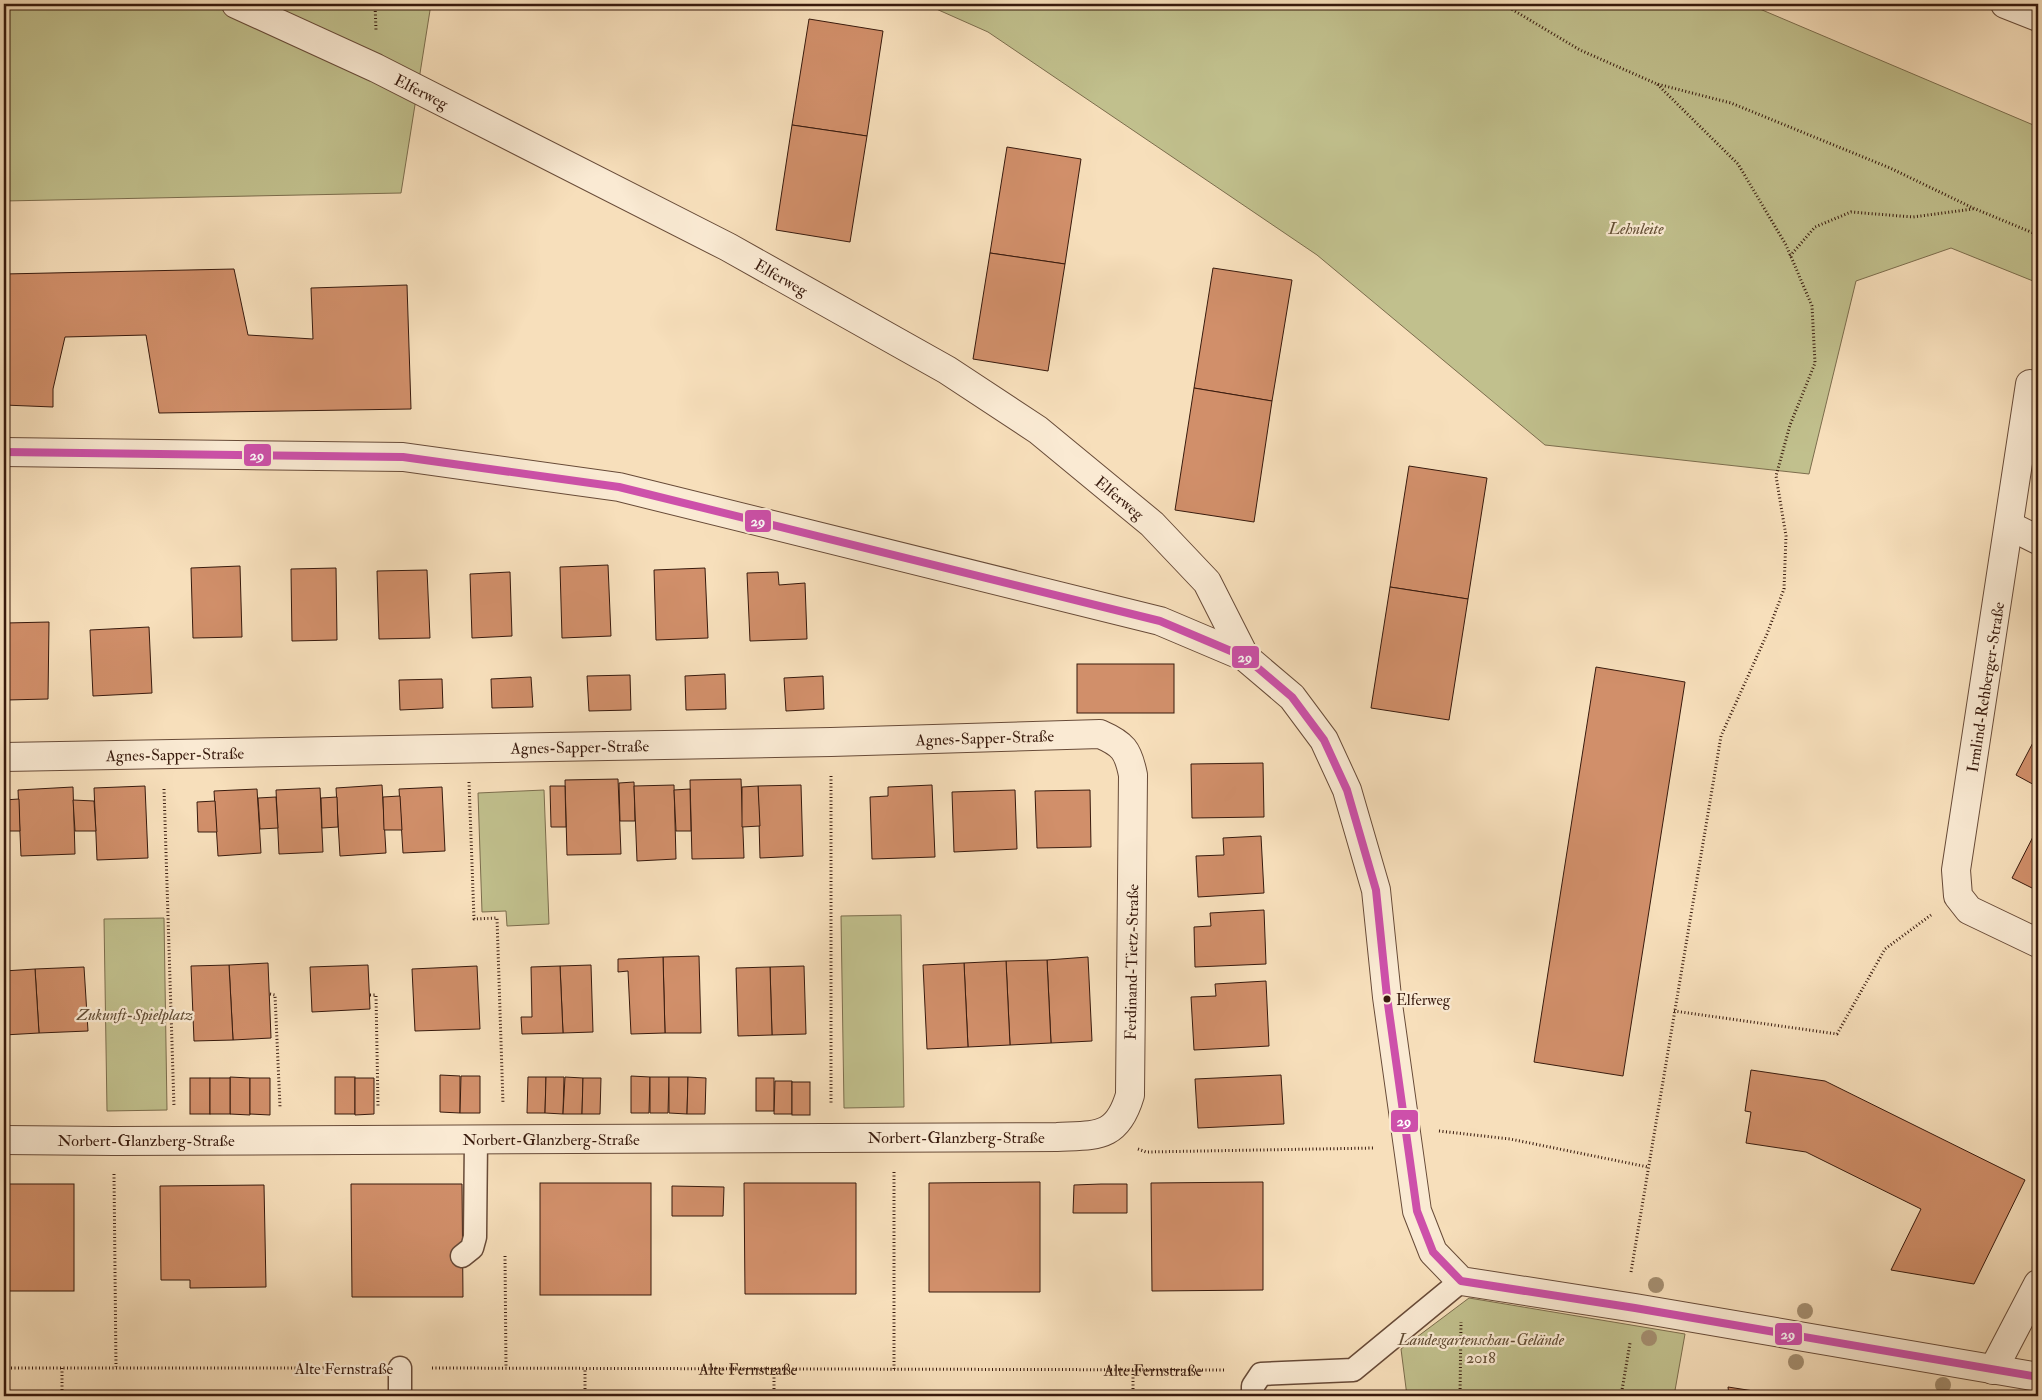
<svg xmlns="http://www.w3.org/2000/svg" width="2042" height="1400" viewBox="0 0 2042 1400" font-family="'IM FELL Double Pica',serif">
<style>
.green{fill:#c1c08d;stroke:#7c6d4d}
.building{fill:#d18f6a;stroke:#381a0d}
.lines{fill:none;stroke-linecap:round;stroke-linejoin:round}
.lane-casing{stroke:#684b38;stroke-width:25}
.street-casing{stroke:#684b38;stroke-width:30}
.path{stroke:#381a0d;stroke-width:3;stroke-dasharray:1 2.5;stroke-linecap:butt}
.lane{stroke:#faead3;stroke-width:22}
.street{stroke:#faead3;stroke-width:28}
.bus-1-casing{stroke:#faead3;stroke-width:11}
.bus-1{stroke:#cd50aa;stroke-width:8}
.tree{fill:#a48e70}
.bus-dot{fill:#381a0d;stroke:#faead3;stroke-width:2}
.labels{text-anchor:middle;stroke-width:4.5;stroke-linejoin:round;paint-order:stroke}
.bus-label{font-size:15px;fill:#381a0d;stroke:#faead3;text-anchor:start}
.street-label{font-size:16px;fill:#381a0d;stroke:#faead3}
.park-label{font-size:16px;font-style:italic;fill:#614c33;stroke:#faead3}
.line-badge{stroke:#faead3;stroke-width:2}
.badge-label{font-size:14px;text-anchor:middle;font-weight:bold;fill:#fff}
</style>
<rect width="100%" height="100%" fill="#f7dfbb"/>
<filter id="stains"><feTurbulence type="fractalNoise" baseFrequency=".004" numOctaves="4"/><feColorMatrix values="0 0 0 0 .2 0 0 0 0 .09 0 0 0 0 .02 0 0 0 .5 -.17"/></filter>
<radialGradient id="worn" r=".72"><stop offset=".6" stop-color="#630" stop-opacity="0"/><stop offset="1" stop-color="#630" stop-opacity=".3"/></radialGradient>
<g class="green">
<polygon points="4,4 431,4 401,193 4,201"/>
<polygon points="925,4 1748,4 2038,127 2038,283 1951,248 1856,281 1809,474 1545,445 1317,255 988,32"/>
<polygon points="544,790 549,924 507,926 506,911 482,912 478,793"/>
<polygon points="901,915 904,1107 844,1108 841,916"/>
<polygon points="164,918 167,1110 107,1111 104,919"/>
<polygon points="1469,1298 1685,1334 1674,1396 1407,1396 1401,1349"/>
</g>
<g class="building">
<polygon points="809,19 883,31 867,136 792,125"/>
<polygon points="792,125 867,136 850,242 776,230"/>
<polygon points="1007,147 1081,159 1065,264 990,253"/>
<polygon points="990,253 1065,264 1048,371 973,359"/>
<polygon points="1213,268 1292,280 1272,401 1194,388"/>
<polygon points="234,269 248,335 313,339 311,288 407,285 411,409 159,413 146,335 65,337 53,389 53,407 4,405 4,274"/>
<polygon points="1194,388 1272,401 1254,522 1175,510"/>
<polygon points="1409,466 1487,478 1468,599 1390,587"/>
<polygon points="608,565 611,636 562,638 560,567"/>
<polygon points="240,566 242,637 193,638 191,568"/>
<polygon points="336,568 337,640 292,641 291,569"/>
<polygon points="705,568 708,638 656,640 654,570"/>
<polygon points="427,570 430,638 379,639 377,571"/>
<polygon points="510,572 512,636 472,638 470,574"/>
<polygon points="778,572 779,585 805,583 807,639 750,641 747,573"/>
<polygon points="1390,587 1468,599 1449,720 1371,708"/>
<polygon points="49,622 48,699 7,700 6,623"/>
<polygon points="149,627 152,693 93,696 90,630"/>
<rect x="1077" y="664" width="97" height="49"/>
<polygon points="1596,667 1685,682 1623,1076 1534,1062"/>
<polygon points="725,674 726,709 686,710 685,676"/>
<polygon points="630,675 631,710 589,711 587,676"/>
<polygon points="823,676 824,709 786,711 784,678"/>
<polygon points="531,677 533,707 492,708 491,679"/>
<polygon points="442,679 443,708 400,710 399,680"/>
<polygon points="2038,733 2038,787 2016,775"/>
<polygon points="1263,763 1264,817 1192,818 1191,764"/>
<polygon points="618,779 621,854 567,855 565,780"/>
<polygon points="741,779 744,858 692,859 690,780"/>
<polygon points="634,782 635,821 620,821 619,783"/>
<polygon points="382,785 386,853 340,856 336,788"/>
<polygon points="674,785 676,859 637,861 634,786"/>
<polygon points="801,785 803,856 760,858 758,786"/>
<polygon points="932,785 935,857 872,859 870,797 888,796 888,787"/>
<polygon points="145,786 148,858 97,860 94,788"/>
<polygon points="550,786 565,786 566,827 551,827"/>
<polygon points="758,786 760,826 742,827 742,787"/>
<polygon points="73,787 75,854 21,856 18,790"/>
<polygon points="442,787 445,851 403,853 399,789"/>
<polygon points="320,788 323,852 279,854 276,790"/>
<polygon points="257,789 261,853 218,856 214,791"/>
<polygon points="690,789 691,831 676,831 674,790"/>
<polygon points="1015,790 1017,849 954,852 952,792"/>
<polygon points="1090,790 1091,847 1037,848 1035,791"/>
<polygon points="400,796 402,830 384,830 383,797"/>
<polygon points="276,797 278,828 260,829 258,798"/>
<polygon points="337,797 338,827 322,828 321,798"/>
<polygon points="19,799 20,831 4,831 4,800"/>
<polygon points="73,800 94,801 96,831 75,831"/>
<polygon points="215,801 217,832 198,832 197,802"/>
<polygon points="2038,827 2038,891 2012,878"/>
<polygon points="1261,836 1264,893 1198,897 1196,856 1224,855 1223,838"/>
<polygon points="1264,910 1266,964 1195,967 1194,927 1211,926 1210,913"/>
<polygon points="699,956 701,1033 665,1033 663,957"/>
<polygon points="663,957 665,1033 631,1034 628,971 618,972 618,959"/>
<polygon points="1088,957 1092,1041 1051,1043 1047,960"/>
<polygon points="1047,960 1051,1043 1010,1045 1006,961"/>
<polygon points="1006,961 1010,1045 968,1047 964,963"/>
<polygon points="268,963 271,1038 233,1040 229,965"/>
<polygon points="964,963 968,1047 927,1049 923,965"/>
<polygon points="229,965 233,1040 194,1041 191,966"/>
<polygon points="368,965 370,1009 312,1012 310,967"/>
<polygon points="591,965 593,1032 563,1033 560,966"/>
<polygon points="477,966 480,1029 415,1031 412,969"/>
<polygon points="560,966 563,1033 522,1034 521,1017 532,1017 531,967"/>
<polygon points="804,966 806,1034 772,1035 770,967"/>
<polygon points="84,967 88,1031 39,1033 35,969"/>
<polygon points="770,967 772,1035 738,1036 736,968"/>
<polygon points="35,969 39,1033 4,1035 4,971"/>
<polygon points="1266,981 1269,1046 1194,1050 1191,997 1216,996 1215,984"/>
<polygon points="1751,1070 1825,1081 2025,1180 1974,1284 1891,1270 1921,1209 1806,1152 1746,1143 1751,1112 1745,1111"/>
<polygon points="440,1075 460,1076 460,1113 440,1112"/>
<polygon points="1281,1075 1284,1124 1198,1128 1195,1079"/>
<polygon points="461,1076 480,1076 480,1113 460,1113"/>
<polygon points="631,1076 650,1077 649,1113 631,1113"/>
<polygon points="230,1077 250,1078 250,1115 230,1114"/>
<rect x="335" y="1077" width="20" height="37"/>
<polygon points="528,1077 546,1077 545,1113 527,1113"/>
<polygon points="546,1077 564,1077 563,1114 545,1113"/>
<polygon points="565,1077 583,1078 582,1114 563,1114"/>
<polygon points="650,1077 669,1077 668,1113 650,1113"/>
<polygon points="669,1077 688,1077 687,1114 669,1113"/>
<polygon points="688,1077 706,1078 705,1114 687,1114"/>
<rect x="190" y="1078" width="20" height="36"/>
<rect x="210" y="1078" width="20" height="36"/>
<polygon points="250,1078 270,1078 270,1115 250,1114"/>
<polygon points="355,1078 374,1078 374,1114 355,1115"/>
<polygon points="583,1078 601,1078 600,1114 582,1114"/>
<rect x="756" y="1078" width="18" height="33"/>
<polygon points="775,1081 792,1081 792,1114 774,1114"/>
<rect x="792" y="1082" width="18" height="33"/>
<polygon points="1040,1182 1040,1292 929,1292 929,1183"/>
<polygon points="1263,1182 1263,1290 1152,1291 1151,1183"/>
<rect x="540" y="1183" width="111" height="112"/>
<polygon points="744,1183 856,1183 856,1294 745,1294"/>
<rect x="4" y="1184" width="70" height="107"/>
<polygon points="351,1184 462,1184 463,1297 352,1297"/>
<polygon points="1101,1184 1127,1184 1127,1213 1073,1213 1074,1185"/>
<polygon points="264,1185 266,1287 190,1288 190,1280 161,1280 160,1186"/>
<polygon points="672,1186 724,1187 723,1216 672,1216"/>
<polygon points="1728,1387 1786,1396 1729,1396"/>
</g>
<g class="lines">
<g class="lane-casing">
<g id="lane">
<polyline points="462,1256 472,1248 475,1237 476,1139"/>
<polyline points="400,1368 400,1396"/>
<polyline points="1253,1396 1253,1386 1261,1374 1353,1370 1461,1281"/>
</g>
</g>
<g class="street-casing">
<g id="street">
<path id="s2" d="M236 4 376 68 728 247 947 370 1038 430 1152 524 1207 582 1245 657"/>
<polyline points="2005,4 2038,17"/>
<polyline points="2030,384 1956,870 1958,896 1969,910 2038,943"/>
<polyline points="4,452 403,457 619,487 1160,621 1245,657 1292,697 1324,740 1347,790 1376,890 1387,997 1417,1211 1433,1252 1461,1281 1635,1308 2038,1377"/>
<polyline points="2010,526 2038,540"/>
<path id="s3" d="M4 757 831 742 1100 734C1123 744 1128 750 1133 775L1130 1095C1117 1139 1097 1135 1057 1137L114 1141 4 1140"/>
<polyline points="1993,1370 2038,1284"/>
</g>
</g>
<g class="path">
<polyline points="375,4 376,30"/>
<polyline points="1503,4 1580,50 1657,84 1731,103 1890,168 1973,208 2038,235"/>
<polyline points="1790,256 1815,227 1851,212 1913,217 1973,209"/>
<polyline points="831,776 831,1105"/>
<polyline points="469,782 474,919 497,918 503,1104"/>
<polyline points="164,789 174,1107"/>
<polyline points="270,994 275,995 280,1107"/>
<polyline points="370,995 376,995 378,1106"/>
<polyline points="1674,1011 1837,1034 1885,949 1931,915"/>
<polyline points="1439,1131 1510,1139 1648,1167"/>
<polyline points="1138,1149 1146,1152 1374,1148"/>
<polyline points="114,1174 116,1367"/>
<polyline points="505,1256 506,1366"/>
<polyline points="1631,1272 1721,736 1767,634 1784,589 1786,536 1776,476 1790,425 1815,363 1812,306 1786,245 1738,164 1657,84"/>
<polyline points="4,1368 368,1368"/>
<polyline points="62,1368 62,1396"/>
<path id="s1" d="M432 1368 1226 1370"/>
<polyline points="894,1369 894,1171"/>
<polyline points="585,1396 585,1369"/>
<polyline points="774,1396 774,1369"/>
<polyline points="1133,1396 1133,1370"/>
<polyline points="1460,1396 1461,1322"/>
<polyline points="1621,1396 1630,1343"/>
</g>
<use href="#lane" class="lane"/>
<use href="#street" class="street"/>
<g class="bus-1-casing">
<polyline id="bus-1" points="4,452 403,457 619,487 1160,621 1245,657 1292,697 1324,740 1347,790 1376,890 1387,997 1417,1211 1433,1252 1461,1281 1635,1308 2038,1377"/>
</g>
<use href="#bus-1" class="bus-1"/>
</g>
<g class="tree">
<circle cx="1656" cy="1285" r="8"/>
<circle cx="1805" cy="1311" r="8"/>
<circle cx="1649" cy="1338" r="8"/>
<circle cx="1796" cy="1362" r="8"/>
<circle cx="1943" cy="1385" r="8"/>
</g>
<circle class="bus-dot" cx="1387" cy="999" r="4.5"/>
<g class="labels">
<g class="bus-label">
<text x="1396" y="1005">Elferweg</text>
</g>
<g class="street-label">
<text dy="6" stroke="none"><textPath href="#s2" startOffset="205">Elferweg</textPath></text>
<text dy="6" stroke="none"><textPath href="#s2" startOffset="610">Elferweg</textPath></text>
<text dy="6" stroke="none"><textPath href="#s2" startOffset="1015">Elferweg</textPath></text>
<text transform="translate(1985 687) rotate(-81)" y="6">Irmlind-Rehberger-Straße</text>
<text dy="6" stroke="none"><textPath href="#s3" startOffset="981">Agnes-Sapper-Straße</textPath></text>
<text dy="6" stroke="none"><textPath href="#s3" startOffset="576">Agnes-Sapper-Straße</textPath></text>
<text dy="6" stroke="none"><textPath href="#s3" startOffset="171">Agnes-Sapper-Straße</textPath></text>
<text transform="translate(1131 962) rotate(-89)" y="6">Ferdinand-Tietz-Straße</text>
<text x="956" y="1143">Norbert-Glanzberg-Straße</text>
<text x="551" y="1145">Norbert-Glanzberg-Straße</text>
<text x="146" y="1146">Norbert-Glanzberg-Straße</text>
<text x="344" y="1374">Alte Fernstraße</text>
<text dy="6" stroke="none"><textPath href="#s1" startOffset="316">Alte Fernstraße</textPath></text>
<text dy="6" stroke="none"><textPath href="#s1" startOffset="721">Alte Fernstraße</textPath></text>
</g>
<g class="park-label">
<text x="1636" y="234">Lehnleite</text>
<text x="135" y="1020">Zukunft-Spielplatz</text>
<text x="1481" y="1345">Landesgartenschau-Gelände<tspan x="1481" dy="18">2018</tspan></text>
</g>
</g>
<g class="line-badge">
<rect x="243" y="443" width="29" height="24" rx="5" fill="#cd50aa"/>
<rect x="744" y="509" width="28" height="24" rx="5" fill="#cd50aa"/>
<rect x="1231" y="645" width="29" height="24" rx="5" fill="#cd50aa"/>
<rect x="1390" y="1109" width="29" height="24" rx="5" fill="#cd50aa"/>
<rect x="1774" y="1322" width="29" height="24" rx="5" fill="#cd50aa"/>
</g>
<g class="badge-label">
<text x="257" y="460">29</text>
<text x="758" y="526">29</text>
<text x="1245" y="662">29</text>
<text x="1404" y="1126">29</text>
<text x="1788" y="1339">29</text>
</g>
<rect width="2042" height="1400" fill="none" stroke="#f7dfbb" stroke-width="20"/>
<rect x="5" y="5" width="2032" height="1390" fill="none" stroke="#381a0d" stroke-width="2.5"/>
<rect x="10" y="10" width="2022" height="1380" fill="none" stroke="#381a0d"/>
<rect width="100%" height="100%" filter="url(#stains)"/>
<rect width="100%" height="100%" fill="url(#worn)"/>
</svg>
